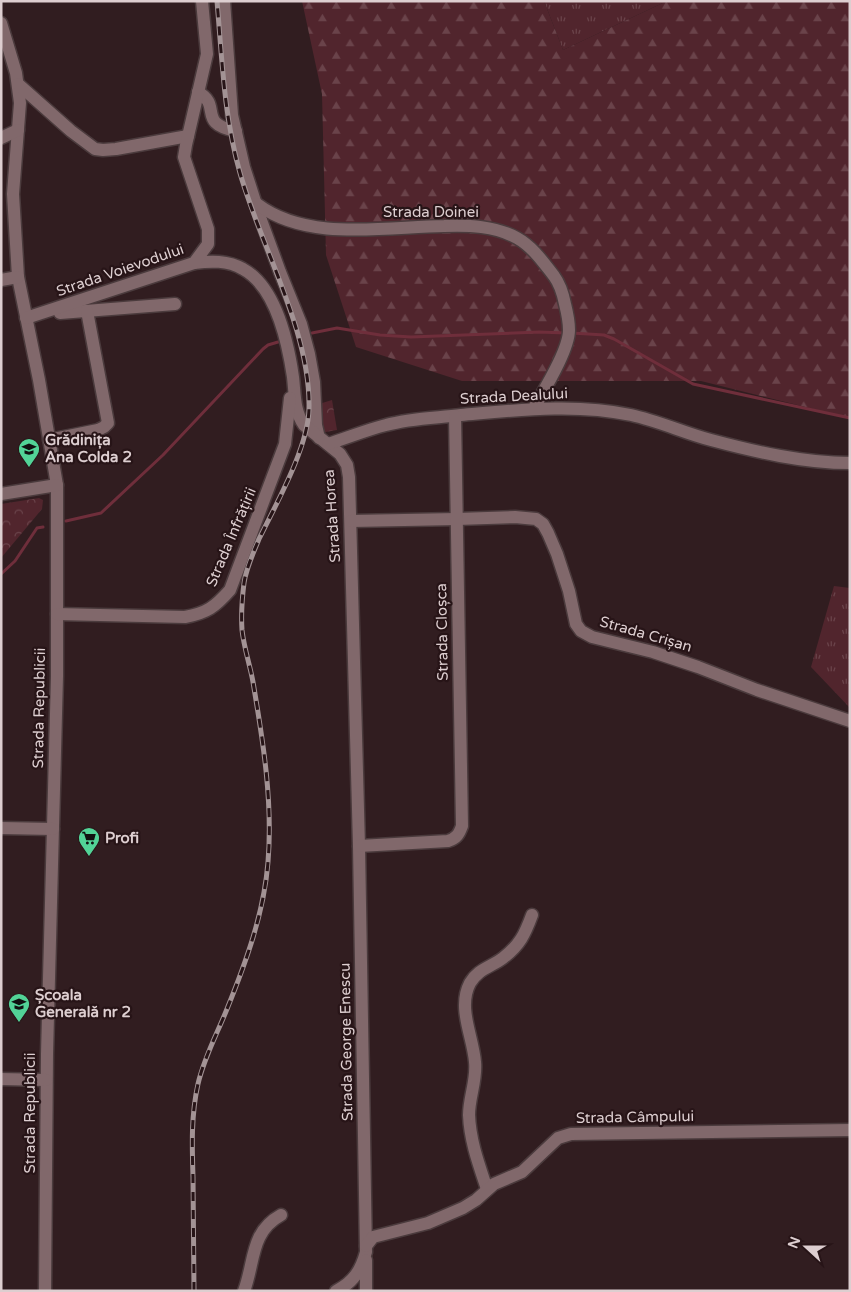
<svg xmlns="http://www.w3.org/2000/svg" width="851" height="1292" viewBox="0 0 851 1292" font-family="'Varela Round',sans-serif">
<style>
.grass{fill:url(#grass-tufts)}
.forest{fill:url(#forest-firs)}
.park{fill:url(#park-crowns)}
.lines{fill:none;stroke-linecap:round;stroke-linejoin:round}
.stream{stroke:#6f2e3b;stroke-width:3}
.minor-casing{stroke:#4b3b3d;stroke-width:15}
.minor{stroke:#81686b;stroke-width:12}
.rail-casing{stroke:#a39395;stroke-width:5}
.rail{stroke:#271417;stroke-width:3;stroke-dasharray:9;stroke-linecap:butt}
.labels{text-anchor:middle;stroke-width:4.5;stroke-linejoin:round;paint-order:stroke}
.street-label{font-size:15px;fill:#ddced0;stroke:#271417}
.poi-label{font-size:15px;font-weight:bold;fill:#ddced0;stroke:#271417;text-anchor:start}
</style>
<defs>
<pattern id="grass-tufts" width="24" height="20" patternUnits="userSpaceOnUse" patternTransform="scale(1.25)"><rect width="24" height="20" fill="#51252d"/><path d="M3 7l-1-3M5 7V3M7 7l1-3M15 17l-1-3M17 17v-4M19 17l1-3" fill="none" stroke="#6a434a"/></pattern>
<pattern id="forest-firs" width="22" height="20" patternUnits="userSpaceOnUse" patternTransform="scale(1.25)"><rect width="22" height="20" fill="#51252d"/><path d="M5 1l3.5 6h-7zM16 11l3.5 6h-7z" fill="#6a434a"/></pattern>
<pattern id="park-crowns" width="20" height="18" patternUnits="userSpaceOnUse" patternTransform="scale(1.25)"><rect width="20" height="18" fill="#51252d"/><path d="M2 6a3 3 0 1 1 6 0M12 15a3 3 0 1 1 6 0" fill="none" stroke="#6a434a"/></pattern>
</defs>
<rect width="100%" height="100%" fill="#311d20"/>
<g class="grass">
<polygon points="544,1 667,1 563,50"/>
<polygon points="834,586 850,588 850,708 811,667"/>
</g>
<polygon class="forest" points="302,1 544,1 563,50 667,1 850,1 850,418 701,381 462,381 356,347 326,255 322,94"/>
<g class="park">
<polygon points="332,400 337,430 320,433 319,404"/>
<polygon points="39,498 43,500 42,509 1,558 1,504"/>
</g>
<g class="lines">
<g class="stream">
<polyline points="312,333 337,328 380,335 411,337 539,332 566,333"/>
<polyline points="572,333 604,335 614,339 693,384 850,418"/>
<polyline points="66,521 101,513 163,455 263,349 268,345 278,342"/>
<polyline points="1,574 15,561 37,528 43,527"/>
</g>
<g class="minor-casing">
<g id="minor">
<polyline points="224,1 232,115 244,167 261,220 280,272 301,324 309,354 314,382 316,425 319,438"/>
<polyline points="1,23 16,73 20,103 13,194 18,277 39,380 57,485 57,676 47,1054 45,1291"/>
<polyline points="18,84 71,131 95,149 103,150 116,149 188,136"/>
<path d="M198 92C223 106 196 123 236 131"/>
<polyline points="1,138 18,130"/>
<path d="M257 204C307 242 384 227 444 226 469 225 495 226 517 238 533 247 543 262 554 276 560 284 563 294 565 304 567 312 569 321 569 330 569 350 544 390 534 408"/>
<path d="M194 263C210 261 228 260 243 269 276 287 288 343 293 377 295 394 294 411 304 425L340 454 347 465 349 477 359 846 366 1252C361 1270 354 1282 336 1291"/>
<polyline points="1,280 18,277"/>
<polyline points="60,313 175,304"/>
<polyline points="26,318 194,263 208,244 208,229 184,157 186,145 207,54 202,1"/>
<polyline points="49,440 98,430 104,427 108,423 87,311"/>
<path d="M328 444C347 438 366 430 386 425 411 418 436 418 461 415 518 410 575 403 631 415 659 421 684 433 711 440 756 452 804 463 850 463"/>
<polyline points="1,494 57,485"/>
<polyline points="351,521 457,519 515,517 536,519 543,524 548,533 557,554 569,591 576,624 581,631 592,637 653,652 698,667 757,690 850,721"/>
<path d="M57 614 185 617C207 613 215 607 230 590L285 444 290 398"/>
<polyline points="1,828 53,829"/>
<path d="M359 846 448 841C457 838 459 834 462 826L455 416"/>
<polyline points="1,1079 46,1080"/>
<path d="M487 1189C479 1165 470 1141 469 1115 469 1097 477 1080 475 1062 473 1036 457 1008 470 983 478 969 491 967 503 958 520 945 525 934 532 915"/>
<polyline points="366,1246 373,1237 428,1223 463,1208 476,1200 494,1184 522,1172 558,1138 571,1134 850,1130"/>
<polyline points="366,1260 366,1291"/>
<path d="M244 1291C255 1262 250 1232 281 1215"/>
</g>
</g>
<use href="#minor" class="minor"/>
<g class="rail-casing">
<path id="rail" d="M194 1291C194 1253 193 1215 193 1177 192 1146 191 1115 198 1084 204 1058 217 1034 227 1009 246 962 264 913 268 862 273 802 263 741 253 682 250 665 244 648 242 630 241 615 242 599 244 583 246 569 253 553 259 539 276 504 308 448 309 409 311 332 261 247 240 173 224 117 222 59 217 1"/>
</g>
<use href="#rail" class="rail"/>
</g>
<defs>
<g id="school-pin" transform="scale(1.125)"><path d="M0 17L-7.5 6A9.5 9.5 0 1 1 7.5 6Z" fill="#52d397" stroke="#271417"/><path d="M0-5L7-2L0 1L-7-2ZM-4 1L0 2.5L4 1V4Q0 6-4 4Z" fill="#111"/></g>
<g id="supermarket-pin" transform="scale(1.125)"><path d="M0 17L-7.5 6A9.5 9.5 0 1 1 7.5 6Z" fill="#52d397" stroke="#271417"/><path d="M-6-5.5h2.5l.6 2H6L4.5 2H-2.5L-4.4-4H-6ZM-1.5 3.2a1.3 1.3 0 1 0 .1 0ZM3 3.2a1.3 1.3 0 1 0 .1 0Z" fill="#111"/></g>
</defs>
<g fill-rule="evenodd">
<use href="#school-pin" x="29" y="449"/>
<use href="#supermarket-pin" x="89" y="838"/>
<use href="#school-pin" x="19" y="1004"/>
</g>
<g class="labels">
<g class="street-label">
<text x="431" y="217">Strada Doinei</text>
<text transform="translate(120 270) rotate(-19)" y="5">Strada Voievodului</text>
<text transform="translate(514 396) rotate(-3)" y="5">Strada Dealului</text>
<text transform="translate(332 516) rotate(-94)" y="5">Strada Horea</text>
<text transform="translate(231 537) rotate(-67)" y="5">Strada Înfrățirii</text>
<text transform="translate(442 632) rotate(-91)" y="5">Strada Cloșca</text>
<text transform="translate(646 634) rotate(16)" y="5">Strada Crișan</text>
<text transform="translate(39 708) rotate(-89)" y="5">Strada Republicii</text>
<text transform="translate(346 1042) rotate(-91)" y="5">Strada George Enescu</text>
<text transform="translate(30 1113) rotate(-90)" y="5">Strada Republicii</text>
<text transform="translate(635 1117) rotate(-1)" y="5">Strada Câmpului</text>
</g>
<g class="poi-label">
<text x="45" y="445">Grădinița<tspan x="45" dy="17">Ana Colda 2</tspan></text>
<text x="105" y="843">Profi</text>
<text x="35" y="1000">Școala<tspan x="35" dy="17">Generală nr 2</tspan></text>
</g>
</g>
<rect width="851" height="1292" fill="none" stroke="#ddced0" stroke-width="5"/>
<g transform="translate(806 1247) rotate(291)" stroke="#271417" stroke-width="4" paint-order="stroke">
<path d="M0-4L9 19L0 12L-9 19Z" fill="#ddced0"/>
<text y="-8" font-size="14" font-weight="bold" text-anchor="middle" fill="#ddced0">N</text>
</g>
</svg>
